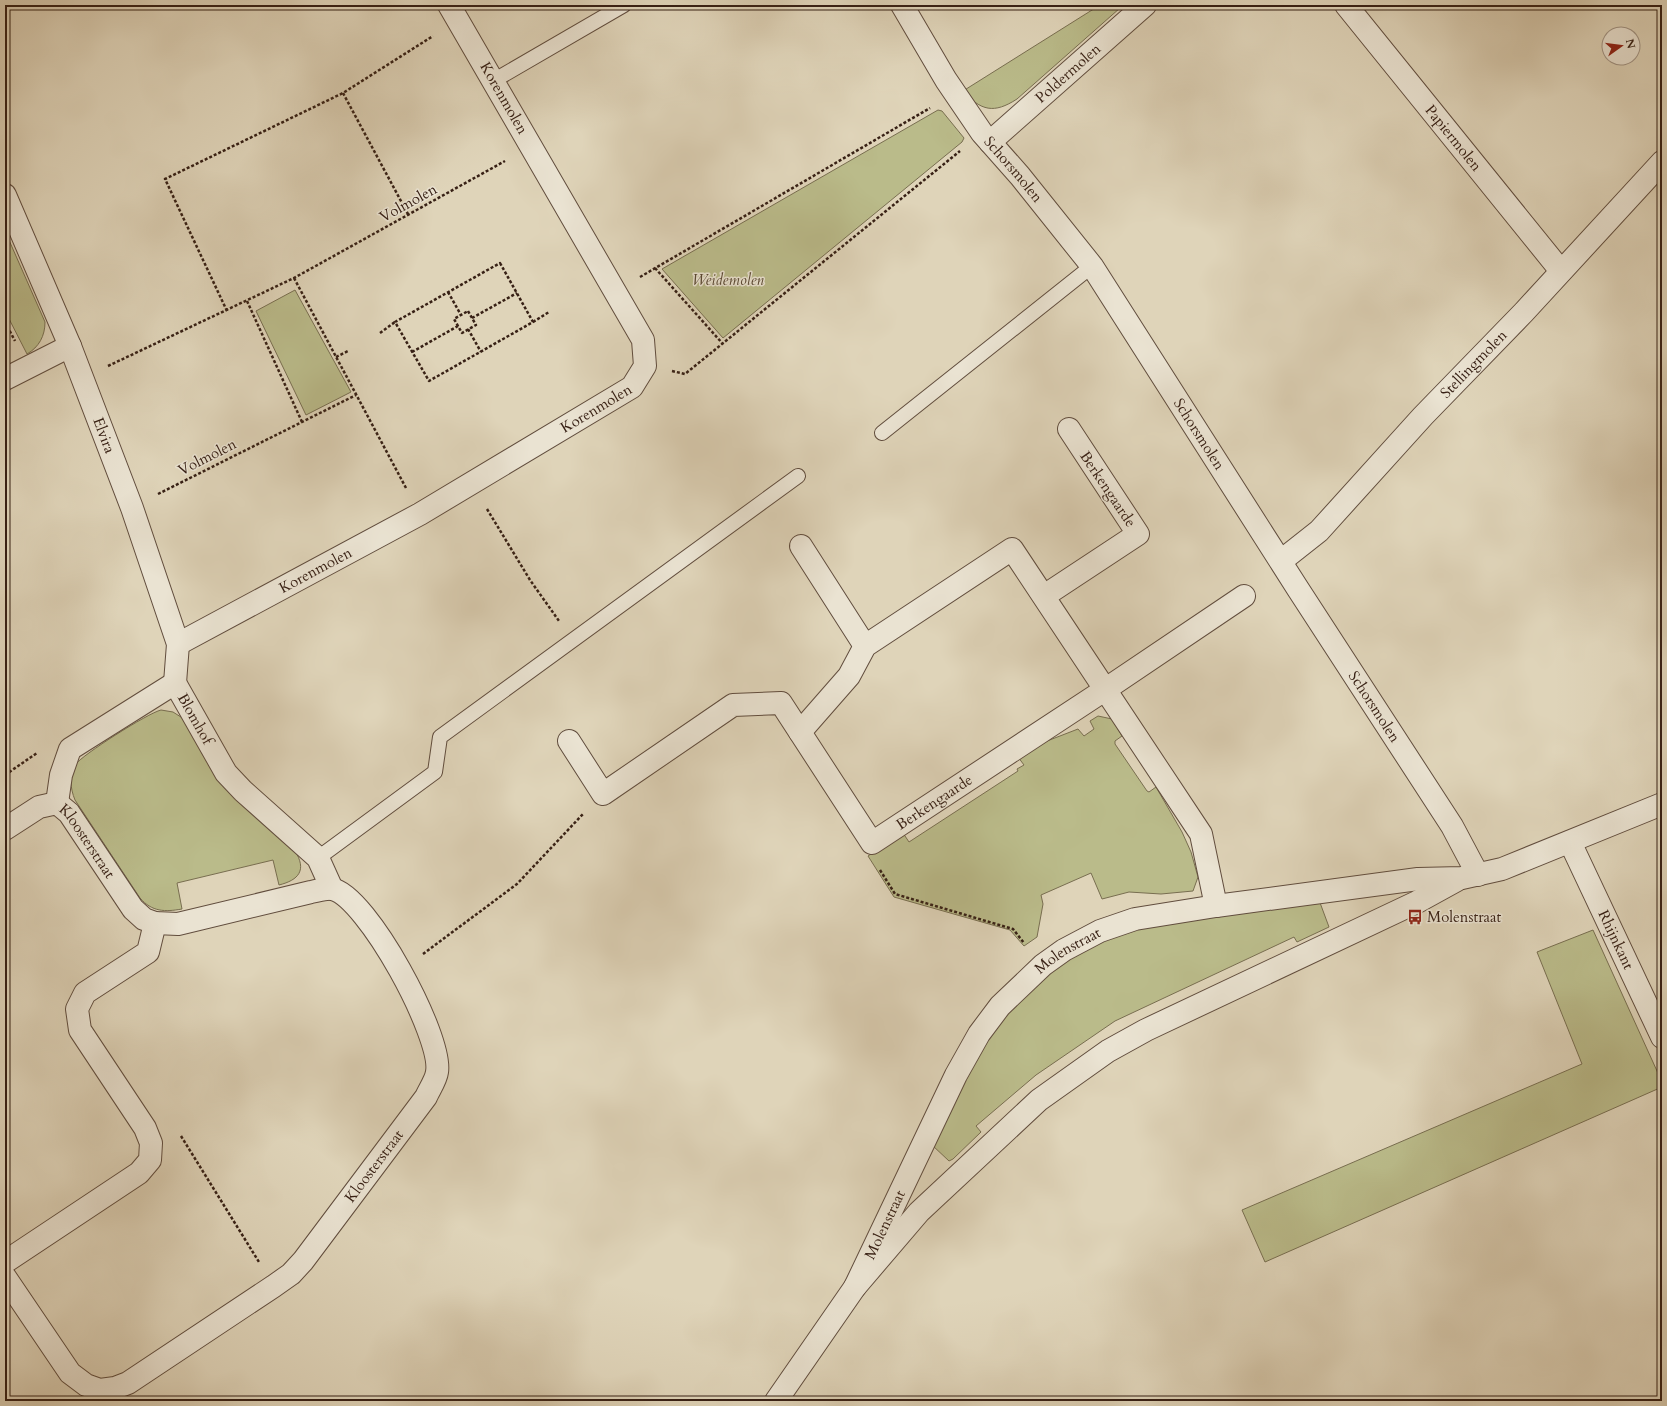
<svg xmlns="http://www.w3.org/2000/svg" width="1667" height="1406" viewBox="0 0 1667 1406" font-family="Cardo,serif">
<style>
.green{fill:#babb8a;stroke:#786e50}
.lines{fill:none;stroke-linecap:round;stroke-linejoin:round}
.service-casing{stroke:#614d3e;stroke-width:16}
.minor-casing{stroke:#614d3e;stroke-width:24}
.path{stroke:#372015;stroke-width:2.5;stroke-dasharray:3 2;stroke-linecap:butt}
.service{stroke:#eae3d2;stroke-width:14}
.minor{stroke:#eae3d2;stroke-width:22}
.labels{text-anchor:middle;stroke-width:3;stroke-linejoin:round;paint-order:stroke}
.street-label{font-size:15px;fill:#372015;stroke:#eae3d2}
.park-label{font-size:15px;font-style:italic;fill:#584732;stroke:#eae3d2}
.poi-label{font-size:15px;fill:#372015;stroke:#eae3d2;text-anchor:start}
</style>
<rect width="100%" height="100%" fill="#dfd4b9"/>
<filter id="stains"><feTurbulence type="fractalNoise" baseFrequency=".005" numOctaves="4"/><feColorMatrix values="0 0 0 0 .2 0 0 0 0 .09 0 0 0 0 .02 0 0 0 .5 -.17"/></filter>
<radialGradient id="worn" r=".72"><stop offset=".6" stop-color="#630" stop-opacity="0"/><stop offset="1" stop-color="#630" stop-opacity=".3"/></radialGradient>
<g class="green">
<path d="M1100 5H1119L1120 8 1017 99C994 114 981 111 963 91Z"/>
<polygon points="938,110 942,111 964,138 962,142 723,338 662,269"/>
<path d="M5 231 45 322C45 336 39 347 27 354L5 311Z"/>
<polygon points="295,290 351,392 306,415 256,311"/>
<path d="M161 710 173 712 184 719 203 755 214 771 295 851C307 870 299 880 279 885L273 860 177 883 182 909C165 912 152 912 140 898L75 800C70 788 69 775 76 764 82 755 148 713 161 710Z"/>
<polygon points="1098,716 1112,719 1122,736 1115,741 1115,744 1147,791 1149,792 1156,787 1182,832 1191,852 1198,877 1193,891 1161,894 1129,892 1102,899 1091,873 1041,895 1043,904 1037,937 1024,946 1010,930 894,897 868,856 903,833 909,842 1018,771 1017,769 1024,765 1018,757 1047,741 1078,729 1084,736 1094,729 1090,721"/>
<polygon points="1319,900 1329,927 1297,942 1294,937 1115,1021 1036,1075 976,1126 981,1132 953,1159 949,1161 932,1145 969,1067 1011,1006 1056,965 1119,933 1162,922"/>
<polygon points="1593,930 1662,1082 1662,1087 1265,1262 1242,1210 1582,1064 1537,952"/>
</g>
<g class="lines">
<g class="service-casing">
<g id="service">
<polyline points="493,81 624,5"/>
<polyline points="882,433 1092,266"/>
<polyline points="318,858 435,772 440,737 798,476"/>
</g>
</g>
<g class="minor-casing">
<g id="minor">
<path id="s1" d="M902 5 946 80 982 133 1020 176 1092 266 1298 589 1452 826 1478 875"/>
<path id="s2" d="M1346 5 1561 271"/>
<path id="s3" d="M990 142 1145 5"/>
<path id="s4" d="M5 195 70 346 132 508 178 644 175 683"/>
<polyline points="5,379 70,346"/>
<polyline points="801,546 865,646"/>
<path id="s5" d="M1281 561 1319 531 1423 416 1524 312 1662 162"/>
<polyline points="1044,596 1138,534 1069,429"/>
<path id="s6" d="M178 644 420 514 632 387 645 366 643 340 449 5"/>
<path id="s7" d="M175 683 226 773 243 791 318 858 332 889"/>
<polyline points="800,732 849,676 865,646 1012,549 1201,834 1216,906"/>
<path id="s8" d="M569 741 603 794 733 705 781 703 872 843 1106 689 1244 596"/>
<polyline points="57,803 61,775 70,749 175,683"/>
<path id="s9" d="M5 829 39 807 57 803 69 813 133 909 144 919 155 923 178 924 311 892C317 891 326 888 332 889 367 896 443 1037 437 1072 436 1080 429 1090 426 1097L303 1261 291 1274 274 1286 128 1383 115 1388 100 1390 86 1385 70 1373 5 1277"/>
<path id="s10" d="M1570 842 1662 1037"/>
<polyline points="5,1262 139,1173 150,1160 151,1143 145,1128 80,1030 77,1009 85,993 148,952 155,923"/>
<path id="s11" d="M855 1287 956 1075 979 1034 1000 1006 1043 965 1064 950 1100 931 1135 919 1216 906 1418 879 1462 878 1502 869 1662 804"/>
<polyline points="776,1401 855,1287 919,1212 1039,1100 1108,1051 1146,1030 1417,902 1457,880"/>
</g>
</g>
<g class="path">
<polyline points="343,93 409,216"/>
<polygon points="500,263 533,322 429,381 395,322"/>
<polyline points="655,268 723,344"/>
<polyline points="640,277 930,108"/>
<polyline points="294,278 406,488"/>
<polyline points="448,292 461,315"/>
<polyline points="247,301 302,422"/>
<polyline points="227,311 165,179 343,93 433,36"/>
<polygon points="468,311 476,325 462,333 454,319"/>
<polyline points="472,318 517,293"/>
<polyline points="5,322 15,341"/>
<polyline points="533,322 549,312"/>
<polyline points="468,329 481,352"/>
<polyline points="380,333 395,322"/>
<polyline points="412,352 458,326"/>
<polyline points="336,357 348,351"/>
<polyline points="108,366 294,278 505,161"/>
<polyline points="672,371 685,374 960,151"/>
<polyline points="158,494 356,395"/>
<polyline points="487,509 530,580 559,621"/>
<polyline points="5,775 37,753"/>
<polyline points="880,870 895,894 1013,929 1024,943"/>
<polyline points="423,954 517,884 583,814"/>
<polyline points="181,1136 259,1262"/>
</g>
<use href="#service" class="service"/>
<use href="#minor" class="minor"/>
</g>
<defs>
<g id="bus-bare" transform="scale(1.2)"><path d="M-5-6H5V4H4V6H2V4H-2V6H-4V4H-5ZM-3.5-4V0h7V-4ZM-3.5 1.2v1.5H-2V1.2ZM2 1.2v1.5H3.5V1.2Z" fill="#8f2418" stroke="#eae3d2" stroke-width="2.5" paint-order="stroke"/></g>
</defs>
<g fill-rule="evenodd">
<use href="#bus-bare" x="1415" y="917"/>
</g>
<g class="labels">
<g class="street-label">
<text dy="5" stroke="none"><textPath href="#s3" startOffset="104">Poldermolen</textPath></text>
<text transform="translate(504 98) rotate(60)" y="5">Korenmolen</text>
<text dy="5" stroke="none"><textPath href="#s2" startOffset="171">Papiermolen</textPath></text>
<text dy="5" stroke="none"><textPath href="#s1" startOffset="199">Schorsmolen</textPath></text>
<text transform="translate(408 203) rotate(-29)" y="5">Volmolen</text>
<text dy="5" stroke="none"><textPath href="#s5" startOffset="276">Stellingmolen</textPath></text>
<text dy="5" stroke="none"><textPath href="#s6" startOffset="480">Korenmolen</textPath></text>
<text dy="5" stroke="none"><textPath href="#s1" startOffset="523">Schorsmolen</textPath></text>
<text dy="5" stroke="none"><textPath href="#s4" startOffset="260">Elvira</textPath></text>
<text transform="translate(207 457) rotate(-27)" y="5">Volmolen</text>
<text transform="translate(1108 489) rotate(56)" y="5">Berkengaarde</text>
<text dy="5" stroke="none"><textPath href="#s6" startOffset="156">Korenmolen</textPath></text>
<text dy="5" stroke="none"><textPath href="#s1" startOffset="847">Schorsmolen</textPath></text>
<text dy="5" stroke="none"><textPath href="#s7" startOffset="41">Blomhof</textPath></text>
<text dy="5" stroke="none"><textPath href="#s8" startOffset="510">Berkengaarde</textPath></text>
<text dy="5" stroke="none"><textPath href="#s9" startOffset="108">Kloosterstraat</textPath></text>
<text dy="5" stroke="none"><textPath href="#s10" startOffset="108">Rhijnkant</textPath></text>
<text dy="5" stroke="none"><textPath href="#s11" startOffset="405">Molenstraat</textPath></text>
<text transform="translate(374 1166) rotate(-53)" y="5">Kloosterstraat</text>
<text dy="5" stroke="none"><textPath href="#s11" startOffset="69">Molenstraat</textPath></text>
</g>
<g class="park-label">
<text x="728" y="285">Weidemolen</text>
</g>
<g class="poi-label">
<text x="1427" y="922">Molenstraat</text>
</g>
</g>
<rect width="1667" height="1406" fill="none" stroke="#dfd4b9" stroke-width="20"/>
<rect x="6" y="6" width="1655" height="1394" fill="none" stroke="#372015" stroke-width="2"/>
<rect x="10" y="10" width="1647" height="1386" fill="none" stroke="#372015"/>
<g transform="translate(1621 46) rotate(76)"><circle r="19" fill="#eae3d2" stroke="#a29586"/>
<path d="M0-3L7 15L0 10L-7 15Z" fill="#8f2418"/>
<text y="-6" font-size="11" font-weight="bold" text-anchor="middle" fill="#372015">N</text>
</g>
<rect width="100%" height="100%" filter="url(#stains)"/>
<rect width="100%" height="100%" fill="url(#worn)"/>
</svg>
